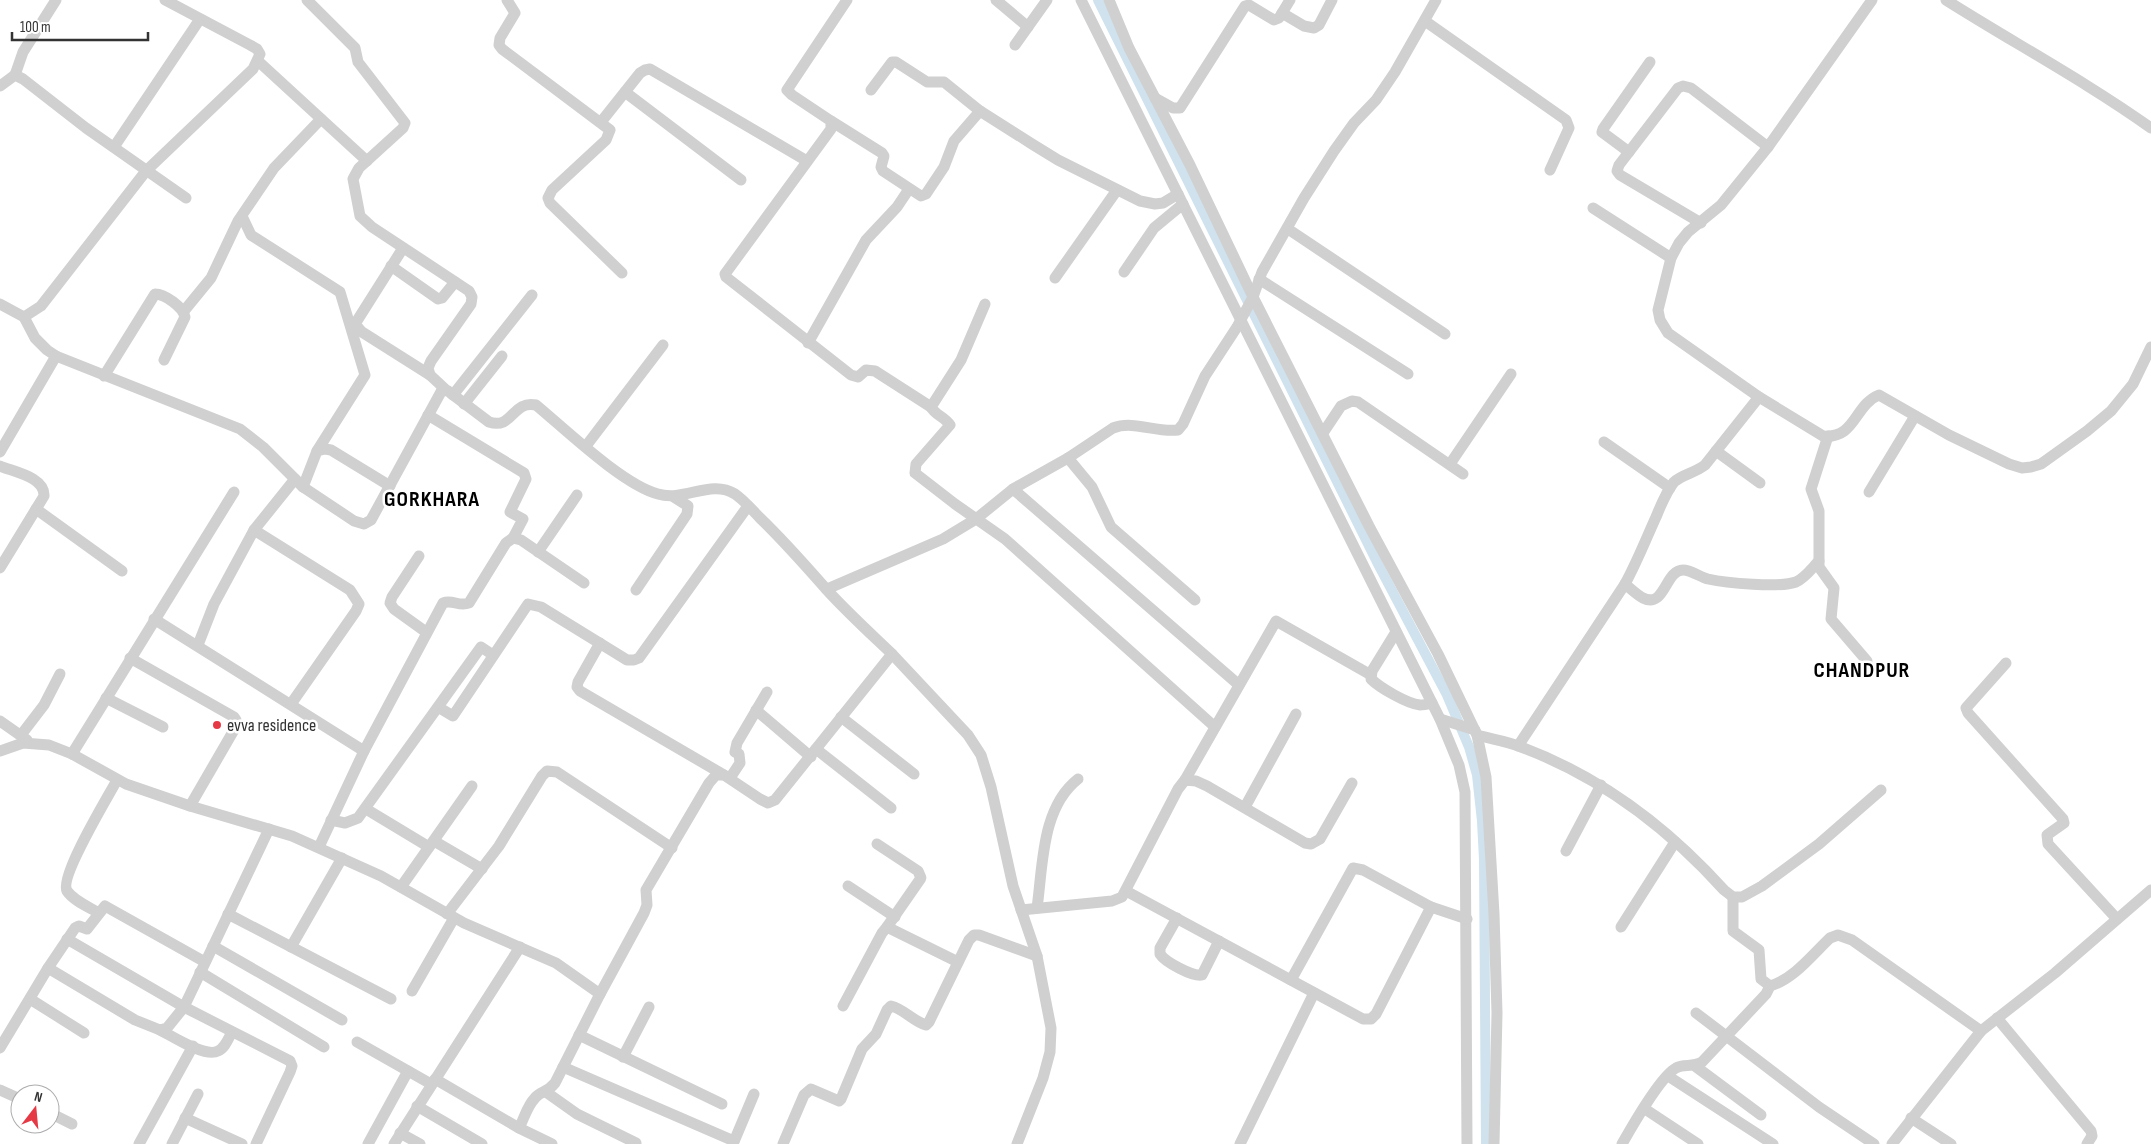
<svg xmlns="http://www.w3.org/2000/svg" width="2151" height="1144" viewBox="0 0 2151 1144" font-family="'Sofia Sans Condensed',sans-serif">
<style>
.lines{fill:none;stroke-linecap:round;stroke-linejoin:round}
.canal{stroke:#cfe2ee;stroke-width:10}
.minor{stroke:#d0d0d0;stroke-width:11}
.poi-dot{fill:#e63946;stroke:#fff;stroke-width:2}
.labels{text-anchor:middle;stroke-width:5;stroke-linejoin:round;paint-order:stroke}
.poi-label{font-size:18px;fill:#333;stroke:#fff;text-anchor:start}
.district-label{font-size:22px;font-weight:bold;letter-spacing:1px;fill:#000;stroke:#fff}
</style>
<rect width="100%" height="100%" fill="#fff"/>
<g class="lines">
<polyline class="canal" points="1098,0 1379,566 1447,695 1469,747 1477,775 1482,821 1484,859 1486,1144"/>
<g class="minor">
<polyline points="307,0 355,48 358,62 405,123 403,128 359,168 353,179 360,216 372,227 469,291 472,297 471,304 431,361 428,368 430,375 445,389"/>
<polyline points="507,0 515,13 500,38 499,45 502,49 610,130 606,140 552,190 548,198 550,203 622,273"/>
<polyline points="847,0 787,90 792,95 831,121 831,129 725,274 726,277 851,375 858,377 866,370 875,371 931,407"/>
<polyline points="996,0 1028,27"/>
<polyline points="1081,0 1440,719 1459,765 1465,792 1467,1144"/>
<polyline points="1109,0 1129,48 1190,165 1253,297 1369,526 1438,654 1477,735 1486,777 1494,914 1497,1013 1494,1144"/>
<path d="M1872 0 1768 147 1721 205 1688 232 1679 243 1671 258 1658 310 1660 320 1668 333 1759 397 1823 436C1856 439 1854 405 1879 395L1949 435 2009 464 2022 468 2031 467 2041 464 2087 431 2111 411 2133 384 2151 347"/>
<path d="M1946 0C2014 43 2085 81 2151 128"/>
<polyline points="1282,13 1304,26 1314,28 1319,25 1332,0"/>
<polyline points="1425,21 1566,120 1569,128 1550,170"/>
<polyline points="1015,45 1047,0"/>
<polyline points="258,61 367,161"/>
<polyline points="15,75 23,52 56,0"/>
<polyline points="0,86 15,75 23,79 86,128 186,198"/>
<polyline points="871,90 892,62 896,62 927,82 944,82 980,111 1032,144 1058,160 1140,201 1155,204 1163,203 1178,194"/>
<polyline points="625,92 741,180"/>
<polyline points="1155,98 1173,108 1180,108 1245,6 1249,5 1274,20 1279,18 1290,0"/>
<polyline points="831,121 882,153 884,156 881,167 883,171 921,196 926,194 944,167 954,141 980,111"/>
<polyline points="601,122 640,73 645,70 650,69 807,161"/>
<polyline points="114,147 200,19"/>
<polyline points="1629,152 1602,132 1603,129 1650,62"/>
<polyline points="1593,208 1671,258"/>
<polyline points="242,216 251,235 340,292 365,375 317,451"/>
<polyline points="1701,223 1620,175 1617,171 1619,165 1678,88 1683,86 1691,88 1768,147"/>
<polyline points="1288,229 1445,334"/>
<polyline points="403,248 355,324 362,332 430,375"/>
<polyline points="391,266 438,299 442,298 455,282"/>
<polyline points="1124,272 1154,228 1183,204"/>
<polyline points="1055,278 1117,190"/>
<polyline points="1259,279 1408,374"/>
<path d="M0 304 24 317 35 338 47 350 56 356 240 429 263 447 303 487 354 521 364 524 371 520 442 390 448 391 489 422C513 430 512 400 536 405 565 429 623 485 658 494 684 502 711 479 735 494 744 500 752 510 760 518 784 541 805 565 827 590 847 612 870 633 892 654L775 800 768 803 760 799 724 775H716L709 783 646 890 647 905 644 913 600 994 556 963 464 923 381 876 292 836 190 806 126 784 72 754 49 745 23 743 0 751"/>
<path d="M985 304 961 360 931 407C935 415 945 417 950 425L916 464 915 473 955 504 1005 539 1215 727"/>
<polyline points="184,311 211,278 238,221 274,168 321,119"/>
<polyline points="24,317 41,306 146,171 253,69 260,54 257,49 250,45 165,0"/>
<polyline points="808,343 866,240 897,207 909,189"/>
<path d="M104 376 155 294C165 294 183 307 185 317L164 360"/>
<polyline points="453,395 532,295"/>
<polyline points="464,404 502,356"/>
<polyline points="428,415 524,473 526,479 510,512 523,519 513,538"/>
<polyline points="1323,433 1341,406 1352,401 1358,402 1463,474"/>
<polyline points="1828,436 1811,489 1819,511 1819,567 1834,588 1831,619 1867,661"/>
<polyline points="1604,442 1670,488"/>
<polyline points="586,446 663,345"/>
<polyline points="1716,451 1760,483"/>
<polyline points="0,452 56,356"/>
<polyline points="1068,458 1092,487 1111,527 1195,600"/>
<polyline points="1450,464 1511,374"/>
<path d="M0 466C14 472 45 477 44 496L0 568"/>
<polyline points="303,487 317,451 325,449 331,450 390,486"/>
<polyline points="1013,489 1239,685"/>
<polyline points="1869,492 1915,416"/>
<polyline points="36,509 122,571"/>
<polyline points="538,552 577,495"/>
<polyline points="419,556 392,597 390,603 394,609 426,632"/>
<path d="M1625 584C1630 588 1636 594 1643 598 1665 609 1665 570 1683 570 1691 570 1700 577 1708 579 1726 583 1780 588 1796 582 1805 578 1812 568 1819 561"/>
<path d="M827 589 943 539 976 519 1013 489 1068 458 1113 428C1134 420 1156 433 1178 430L1183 424 1205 376 1237 327 1253 297 1262 272 1304 198 1334 151 1354 123 1376 100 1395 72 1436 0"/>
<polyline points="636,590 687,514 688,506 674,497"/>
<polyline points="154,619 364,751"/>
<path d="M1396 632 1372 671 1371 679C1380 688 1408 704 1420 705 1424 705 1428 704 1432 703"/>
<polyline points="600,643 578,682 577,687 580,691 724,775"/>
<polyline points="198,645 214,604 254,530"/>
<polyline points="892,654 968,735 981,755 991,787 1013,886 1037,956 1051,1028 1050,1052 1043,1078 1017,1144"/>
<polyline points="130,658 234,717 236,720 234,730 190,806"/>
<polyline points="2006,663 1966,708 1968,713 2063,819 2064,823 2047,835 2048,844 2117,919"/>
<polyline points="106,698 163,727"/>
<polyline points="291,704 356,611 359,604 350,590 254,530 295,479"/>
<polyline points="438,707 453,716 528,604 541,607 627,660 634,660 639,658 748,506"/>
<polyline points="756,710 811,757"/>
<polyline points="841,717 914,774"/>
<polyline points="1440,719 1475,730"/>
<polyline points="0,721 27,740"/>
<polyline points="21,735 44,705 60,674"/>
<path d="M1477 735C1491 739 1507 741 1521 747 1599 776 1668 828 1724 890L1733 897H1742L1762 886 1819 844 1881 790"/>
<path d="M1518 746 1625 584C1637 562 1646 539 1656 517 1661 505 1666 492 1674 482 1683 474 1695 473 1705 465L1759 397"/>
<polyline points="816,749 891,808"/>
<polyline points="72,754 234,492"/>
<polyline points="730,778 740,763 739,754 735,752 737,743 767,692"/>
<polyline points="1185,780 1276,621 1371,675"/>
<polyline points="1245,807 1296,714"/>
<polyline points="366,809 429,847"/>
<polyline points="331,820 345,823 358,818 481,647 493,655"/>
<polyline points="434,841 482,869"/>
<polyline points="877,844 918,871 921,878 887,927"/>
<path d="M319 847 364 751 443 603C452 599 459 607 469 603L506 543 513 538 521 540 584 583"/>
<polyline points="1566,851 1601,785"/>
<polyline points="848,886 895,917"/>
<polyline points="401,887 472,786"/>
<polyline points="1126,891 1363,1019 1371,1019 1376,1014 1431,907"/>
<polyline points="1733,897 1733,931 1759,950 1761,979 1770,986"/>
<path d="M1037 908C1043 866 1041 808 1078 779"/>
<polyline points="1021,910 1112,901 1122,897 1178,789 1185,780 1196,781 1207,786 1305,843 1311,844 1320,839 1352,783"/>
<path d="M99 913C89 907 74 901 67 891 59 877 108 797 117 780"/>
<polyline points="228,914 391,999"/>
<polyline points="447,914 499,846 542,776 547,771 557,772 672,848"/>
<path d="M1177 918 1160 948V954C1165 962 1193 977 1202 975L1219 941"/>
<polyline points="1621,927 1675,842"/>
<polyline points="67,939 184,1007 290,1061 292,1066 290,1072 256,1144"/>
<polyline points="213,946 342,1020"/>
<polyline points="291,947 342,858"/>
<polyline points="48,968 135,1020 160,1030 167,1028 184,1007 269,829"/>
<polyline points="200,972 324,1047"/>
<polyline points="1291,980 1353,868 1363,870 1431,907 1467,919"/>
<polyline points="412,991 454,918"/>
<polyline points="30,999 84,1033"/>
<polyline points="843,1006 882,933 887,927 958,962"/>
<polyline points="1696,1013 1819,1107 1874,1144"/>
<polyline points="1997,1018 2091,1131 2092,1136 2087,1144"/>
<path d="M160 1030C172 1036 205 1058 218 1051 225 1048 228 1039 232 1032"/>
<polyline points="579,1035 722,1104"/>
<polyline points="357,1042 431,1084"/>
<polyline points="0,1048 48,968 75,928 79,926 87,929 105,906 205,962"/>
<polyline points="623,1057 649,1007"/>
<polyline points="1695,1066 1761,1115"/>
<polyline points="563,1067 734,1141"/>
<polyline points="1668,1076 1773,1144"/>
<polyline points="435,1079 519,1128 552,1144"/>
<polyline points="0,1090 20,1099"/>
<polyline points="546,1092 577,1114 636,1143"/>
<polyline points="417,1106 482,1144"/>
<polyline points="1645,1109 1698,1144"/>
<polyline points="50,1113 72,1124"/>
<polyline points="185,1118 242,1144"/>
<polyline points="1911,1118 1951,1144"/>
<path d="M519 1128C524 1119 527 1106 535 1098 540 1091 547 1093 555 1083L600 994"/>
<polyline points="400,1133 420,1144"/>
<polyline points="139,1144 193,1046"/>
<polyline points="172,1144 198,1094"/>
<polyline points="368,1144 408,1071"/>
<polyline points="394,1144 520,947"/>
<polyline points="733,1144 754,1094"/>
<path d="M783 1144 804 1095 811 1089 839 1101 841 1099 862 1049 876 1034 887 1010 891 1006C904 1009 913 1021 926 1025L929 1022 969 940 974 935H979L1037 956"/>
<polyline points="1240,1144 1314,993"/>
<path d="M1622 1144C1631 1128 1661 1076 1676 1068 1684 1063 1692 1068 1702 1062L1766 994 1770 986C1794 979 1812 955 1830 938L1838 935 1852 940 1981 1031"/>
<polyline points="1892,1144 1981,1031 2055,973 2151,890"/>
</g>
</g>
<circle class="poi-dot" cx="217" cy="725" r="5"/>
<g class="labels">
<g class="poi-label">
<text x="227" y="731">evva residence</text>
</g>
<g class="district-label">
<text x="432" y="506">GORKHARA</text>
<text x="1862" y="677">CHANDPUR</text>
</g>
</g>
<g transform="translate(35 1109) rotate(16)"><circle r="24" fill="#ffffff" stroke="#adadad"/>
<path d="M0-4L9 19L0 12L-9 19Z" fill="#e63946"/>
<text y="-8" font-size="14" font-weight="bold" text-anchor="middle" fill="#333333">N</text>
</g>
<path d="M12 32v8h136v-8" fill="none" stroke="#333333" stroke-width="2.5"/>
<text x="20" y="32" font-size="15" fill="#333333" stroke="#ffffff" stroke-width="4" paint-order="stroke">100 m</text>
</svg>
